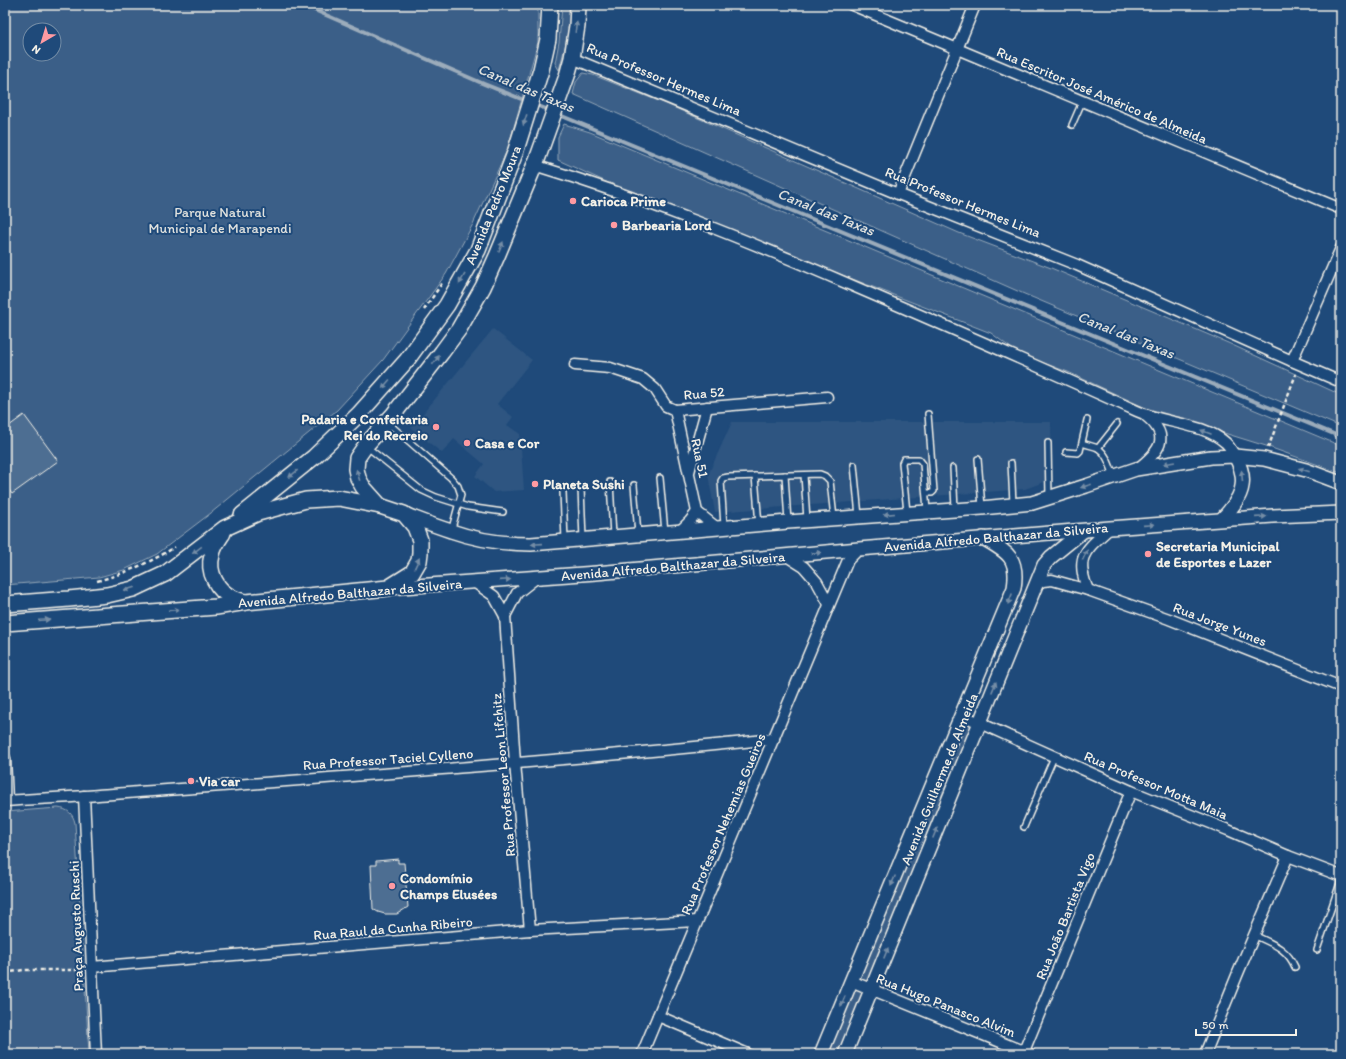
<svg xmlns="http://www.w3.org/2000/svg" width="1346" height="1059" viewBox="0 0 1346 1059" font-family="Itim,sans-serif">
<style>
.built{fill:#2d5581}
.green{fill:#3a5f88;stroke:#97a8b8;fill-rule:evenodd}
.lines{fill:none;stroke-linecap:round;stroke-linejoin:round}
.stream{stroke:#9cacbb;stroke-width:4}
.building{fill:#4d6e92;stroke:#f4f1e8}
.service-casing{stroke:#f4f1e8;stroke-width:8}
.minor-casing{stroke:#f4f1e8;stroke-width:13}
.tertiary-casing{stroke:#f4f1e8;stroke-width:16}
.secondary-casing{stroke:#f4f1e8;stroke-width:18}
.path{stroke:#f4f1e8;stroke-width:2.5;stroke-dasharray:4 3;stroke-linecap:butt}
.service{stroke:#1f4a7a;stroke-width:5}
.minor{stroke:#1f4a7a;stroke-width:10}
.tertiary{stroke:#1f4a7a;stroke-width:13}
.secondary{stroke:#1f4a7a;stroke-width:15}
.oneway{fill:#748da6}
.poi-dot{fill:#ff9aa2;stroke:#1f4a7a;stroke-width:1.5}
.labels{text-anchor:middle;stroke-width:4;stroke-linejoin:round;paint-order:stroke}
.street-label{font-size:14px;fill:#f4f1e8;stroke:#1f4a7a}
.poi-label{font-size:14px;font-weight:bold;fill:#f4f1e8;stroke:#1f4a7a;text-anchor:start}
.park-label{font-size:14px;fill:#e1e2de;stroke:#1f4a7a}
.water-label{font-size:15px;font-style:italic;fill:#dee0dd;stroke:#1f4a7a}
</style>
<rect width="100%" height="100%" fill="#1f4a7a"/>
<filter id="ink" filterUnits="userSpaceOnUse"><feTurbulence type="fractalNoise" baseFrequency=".025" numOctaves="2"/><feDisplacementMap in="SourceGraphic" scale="8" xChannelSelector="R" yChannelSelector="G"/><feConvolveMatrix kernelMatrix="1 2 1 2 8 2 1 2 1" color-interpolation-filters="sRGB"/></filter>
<g filter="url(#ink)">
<g class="built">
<polygon points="493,329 532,360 497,404 513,417 507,425 520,434 524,490 494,492 475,476 484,464 454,439 442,453 411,428"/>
<polygon points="732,422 1051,422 1052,479 1025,489 715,512 708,475"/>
</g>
<g class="green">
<path d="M5 5H538V42L508 148 473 224 446 274 383 360 337 410 211 513 157 554 124 570 99 577 5 585ZM30 30H54V54H30Z"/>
<polygon points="562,5 573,5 565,47 559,70 555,63 559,42"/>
<polygon points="583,73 593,75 666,104 959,233 1051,268 1228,343 1341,395 1341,427 1022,293 573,94 576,82"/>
<polygon points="564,124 590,132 1341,446 1341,473 1266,446 1150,410 1068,372 1019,354 991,333 624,190 558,160 558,137"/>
<polygon points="962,715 979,723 845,1054 821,1054"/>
<path d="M58 808C68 809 73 814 75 823L89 1054H5V812Z"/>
</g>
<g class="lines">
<g class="stream">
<polyline points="303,5 484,84 551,111"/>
<polyline points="557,114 1341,437"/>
</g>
</g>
<g class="building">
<polygon points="24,415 58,461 12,494 5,485 5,429"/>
<polygon points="398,859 398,863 404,863 408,907 397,914 385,914 378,912 373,909 371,865 376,865 376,861"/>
</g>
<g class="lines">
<g class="service-casing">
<g id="service">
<polyline points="1072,125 1082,102"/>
<polyline points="388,423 451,478 458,486 461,495 451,532"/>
<polyline points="1048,443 1049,497"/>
<path d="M1082 443C1087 445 1093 446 1098 448 1107 454 1110 466 1114 476"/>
<polyline points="366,446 421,490 436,497 468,507 503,512"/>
<polyline points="1098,448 1117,424"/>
<polyline points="1066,452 1078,453 1080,451 1087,420"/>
<polyline points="978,459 982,507"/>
<polyline points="1011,463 1013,503"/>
<polyline points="854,465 859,516"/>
<polyline points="953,468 955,509"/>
<polyline points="785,475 788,522"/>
<polyline points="804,475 807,520"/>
<polyline points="755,476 759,525"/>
<polyline points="660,478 665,532"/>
<polyline points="610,482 613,536"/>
<polyline points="634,485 638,534"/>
<polyline points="581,488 583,539"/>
<polyline points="563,492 565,540"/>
<polyline points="926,493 932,493 934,491 928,414"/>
<polyline points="907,512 902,463 904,459 919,459 923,464 927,510"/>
<polyline points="724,526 721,481 723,478 728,477 820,474 825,476 830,481 834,518"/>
<polyline points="1024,827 1054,757"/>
<path d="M1254 935C1272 944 1286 947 1295 967"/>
<polyline points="1317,950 1341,880"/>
</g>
</g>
<g class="minor-casing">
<g id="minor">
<polyline points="852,5 1341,209"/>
<polyline points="572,58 898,194 1077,265 1292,361 1341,382"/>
<path d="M534 165C643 198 749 241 853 286 948 327 1043 368 1137 411 1165 424 1202 422 1226 443 1230 447 1232 451 1235 456"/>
<polyline points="898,194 975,5"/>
<polyline points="1292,361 1341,248"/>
<polyline points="575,365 610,368 643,379 655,389 666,406 675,410 827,397"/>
<polyline points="675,410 697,512 717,528"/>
<path d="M1137 469C1159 452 1172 437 1146 416"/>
<polyline points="689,472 707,407"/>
<polyline points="679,532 690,521 697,512"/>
<polyline points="785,555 804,567 817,582 829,604"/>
<polyline points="474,582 494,596 505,616 515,763 530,930"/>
<polyline points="1035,585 1043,581 1052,580 1088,590 1169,619 1341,687"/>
<path d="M1088 590C1074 556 1086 550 1110 528"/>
<polyline points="505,616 517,593 536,578"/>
<polyline points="962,715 1131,791 1228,830 1288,856 1341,876"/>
<polyline points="5,758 7,800"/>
<polyline points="84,796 96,1054"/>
<path d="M5 801C32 799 59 798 86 796 315 779 545 763 774 739"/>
<polyline points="91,967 530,930 697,921"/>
<polyline points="851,981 1030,1054"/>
<polyline points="658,1016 748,1054"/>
<polyline points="1024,1051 1131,791"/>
<polyline points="642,1054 843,572 848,560 859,549"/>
<polyline points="1205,1054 1238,973 1288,856"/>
</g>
</g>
<g class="tertiary-casing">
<g id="tertiary">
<path d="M404 514C420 520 435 526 451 531 477 540 504 544 531 544L788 522 982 508 1032 503 1086 486 1136 469 1211 457 1235 456 1264 459 1306 470 1341 483"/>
<path d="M1222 519C1241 499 1250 482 1235 456"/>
<polyline points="388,588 596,573 859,549 1110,528 1273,516 1341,513"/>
<path d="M821 1054 1014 588C1019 557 1007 552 983 538"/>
<polyline points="845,1054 1044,565 1051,557 1083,531"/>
</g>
</g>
<g class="secondary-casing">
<g id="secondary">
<polyline points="380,506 363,487 358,478 356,469 357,458 366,445 393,415 442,352 459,329 483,287 497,256 538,157 567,76 572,58 577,26 578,5"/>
<polyline points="242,515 314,457 359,414 407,360 447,305 478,250 515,153 541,70 548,39 550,5"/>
<path d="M223 533C219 539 213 547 212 555 207 572 217 591 233 598 237 600 241 601 245 602"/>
<polyline points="5,604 69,599 107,595 133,589 165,574 225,528 258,513 306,500 339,498 380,506 404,514 415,527 420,540 420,553 419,561 412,573 388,588 246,602 216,607 5,623"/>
</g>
</g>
<g class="path">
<polyline points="424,310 442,283"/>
<polyline points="1268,448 1296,374"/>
<path d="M97 581C124 574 151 562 175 547"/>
<polyline points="5,973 23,970 80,970"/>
</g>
<use href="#service" class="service"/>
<use href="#minor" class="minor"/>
<use href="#tertiary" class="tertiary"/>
<use href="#secondary" class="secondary"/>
</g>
<defs><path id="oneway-solid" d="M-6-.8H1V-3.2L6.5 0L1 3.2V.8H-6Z"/></defs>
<g class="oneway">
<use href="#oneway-solid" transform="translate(576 27) rotate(-83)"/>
<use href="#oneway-solid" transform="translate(525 120) rotate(108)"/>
<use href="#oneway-solid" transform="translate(501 247) rotate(-68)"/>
<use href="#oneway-solid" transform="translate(462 279) rotate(120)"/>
<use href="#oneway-solid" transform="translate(436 360) rotate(-53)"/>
<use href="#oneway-solid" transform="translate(386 384) rotate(130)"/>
<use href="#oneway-solid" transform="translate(1206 432) rotate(-159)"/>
<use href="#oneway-solid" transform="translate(1169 463) rotate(170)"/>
<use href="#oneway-solid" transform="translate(1304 470) rotate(-163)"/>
<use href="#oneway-solid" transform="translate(293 474) rotate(141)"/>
<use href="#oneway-solid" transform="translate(358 475) rotate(-107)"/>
<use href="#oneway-solid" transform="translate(1242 476) rotate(-95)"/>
<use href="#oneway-solid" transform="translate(1086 486) rotate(162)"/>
<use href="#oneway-solid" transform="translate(889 514) rotate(175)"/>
<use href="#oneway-solid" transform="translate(1261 517) rotate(-4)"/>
<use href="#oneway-solid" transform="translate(1149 525) rotate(-4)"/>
<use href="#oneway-solid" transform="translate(537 544) rotate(176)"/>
<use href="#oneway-solid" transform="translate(197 550) rotate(143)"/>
<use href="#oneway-solid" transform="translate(816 553) rotate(-5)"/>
<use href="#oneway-solid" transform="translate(1085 555) rotate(-64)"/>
<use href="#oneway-solid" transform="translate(417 563) rotate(-65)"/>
<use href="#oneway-solid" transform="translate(505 580) rotate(-4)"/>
<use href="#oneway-solid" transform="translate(129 589) rotate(164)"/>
<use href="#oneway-solid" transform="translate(1010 599) rotate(112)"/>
<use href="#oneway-solid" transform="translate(174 610) rotate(-4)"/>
<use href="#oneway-solid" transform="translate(44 620) rotate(-4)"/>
<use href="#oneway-solid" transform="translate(994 687) rotate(-68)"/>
<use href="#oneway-solid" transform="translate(935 833) rotate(-68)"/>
<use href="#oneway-solid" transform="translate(893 881) rotate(113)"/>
<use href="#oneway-solid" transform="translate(886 953) rotate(-68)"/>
<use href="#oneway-solid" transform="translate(843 1001) rotate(113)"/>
</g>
</g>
<g class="poi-dot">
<circle cx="573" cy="201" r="4"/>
<circle cx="614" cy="225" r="4"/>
<circle cx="436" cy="427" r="4"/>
<circle cx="467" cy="443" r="4"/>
<circle cx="535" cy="484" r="4"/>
<circle cx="1148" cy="554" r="4"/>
<circle cx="191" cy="781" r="4"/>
<circle cx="392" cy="886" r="4"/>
</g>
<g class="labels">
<g class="street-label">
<text transform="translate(664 79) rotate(23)" y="5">Rua Professor Hermes Lima</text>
<text transform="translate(1102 95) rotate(23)" y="5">Rua Escritor José Américo de Almeida</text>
<text transform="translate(963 202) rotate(22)" y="5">Rua Professor Hermes Lima</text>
<text transform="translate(493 205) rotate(-68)" y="5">Avenida Pedro Moura</text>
<text transform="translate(704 393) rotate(-5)" y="5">Rua 52</text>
<text transform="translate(700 458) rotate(78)" y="5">Rua 51</text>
<text transform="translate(996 537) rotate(-5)" y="5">Avenida Alfredo Balthazar da Silveira</text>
<text transform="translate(673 566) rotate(-5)" y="5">Avenida Alfredo Balthazar da Silveira</text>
<text transform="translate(350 593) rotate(-5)" y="5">Avenida Alfredo Balthazar da Silveira</text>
<text transform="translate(1220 624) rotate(21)" y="5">Rua Jorge Yunes</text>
<text transform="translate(388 759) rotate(-4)" y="5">Rua Professor Taciel Cylleno</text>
<text transform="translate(503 775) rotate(-95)" y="5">Rua Professor Leon Lifchitz</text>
<text transform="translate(939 779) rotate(-68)" y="5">Avenida Guilherme de Almeida</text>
<text transform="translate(1156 785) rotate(23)" y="5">Rua Professor Motta Maia</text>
<text transform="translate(723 824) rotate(-67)" y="5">Rua Professor Nehemias Gueiros</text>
<text transform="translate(1065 916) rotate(-68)" y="5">Rua João Bartista Vigo</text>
<text transform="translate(76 926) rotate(-92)" y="5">Praça Augusto Ruschi</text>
<text transform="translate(393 928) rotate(-5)" y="5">Rua Raul da Cunha Ribeiro</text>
<text transform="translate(946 1005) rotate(22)" y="5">Rua Hugo Panasco Alvim</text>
</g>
<g class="poi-label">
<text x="581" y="206">Carioca Prime</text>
<text x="622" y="230">Barbearia Lord</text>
<text x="428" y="424" text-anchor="end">Padaria e Confeitaria<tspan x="428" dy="16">Rei do Recreio</tspan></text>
<text x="475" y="448">Casa e Cor</text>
<text x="543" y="489">Planeta Sushi</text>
<text x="1156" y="551">Secretaria Municipal<tspan x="1156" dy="16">de Esportes e Lazer</tspan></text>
<text x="199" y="786">Via car</text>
<text x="400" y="883">Condomínio<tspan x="400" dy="16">Champs Elusées</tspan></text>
</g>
<g class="park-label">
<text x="220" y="217">Parque Natural<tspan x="220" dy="16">Municipal de Marapendi</tspan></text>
</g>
<g class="water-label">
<text transform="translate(526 88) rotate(23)" y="5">Canal das Taxas</text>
<text transform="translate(826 212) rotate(22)" y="5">Canal das Taxas</text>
<text transform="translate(1126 335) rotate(22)" y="5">Canal das Taxas</text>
</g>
</g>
<rect width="1346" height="1059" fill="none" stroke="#1f4a7a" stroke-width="20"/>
<rect x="10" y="10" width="1326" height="1039" fill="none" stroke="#f4f1e8" stroke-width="1.5" filter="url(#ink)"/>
<g transform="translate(42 42) rotate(218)"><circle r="19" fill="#1f4a7a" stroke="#748da6"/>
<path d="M0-3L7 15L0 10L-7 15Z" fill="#ff9aa2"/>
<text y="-6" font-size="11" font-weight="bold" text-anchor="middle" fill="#f4f1e8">N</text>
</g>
<path d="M1196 1029v6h100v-6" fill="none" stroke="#f4f1e8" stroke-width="2"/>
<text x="1202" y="1029" font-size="12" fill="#f4f1e8" stroke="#1f4a7a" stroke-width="3" paint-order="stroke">50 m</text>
</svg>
